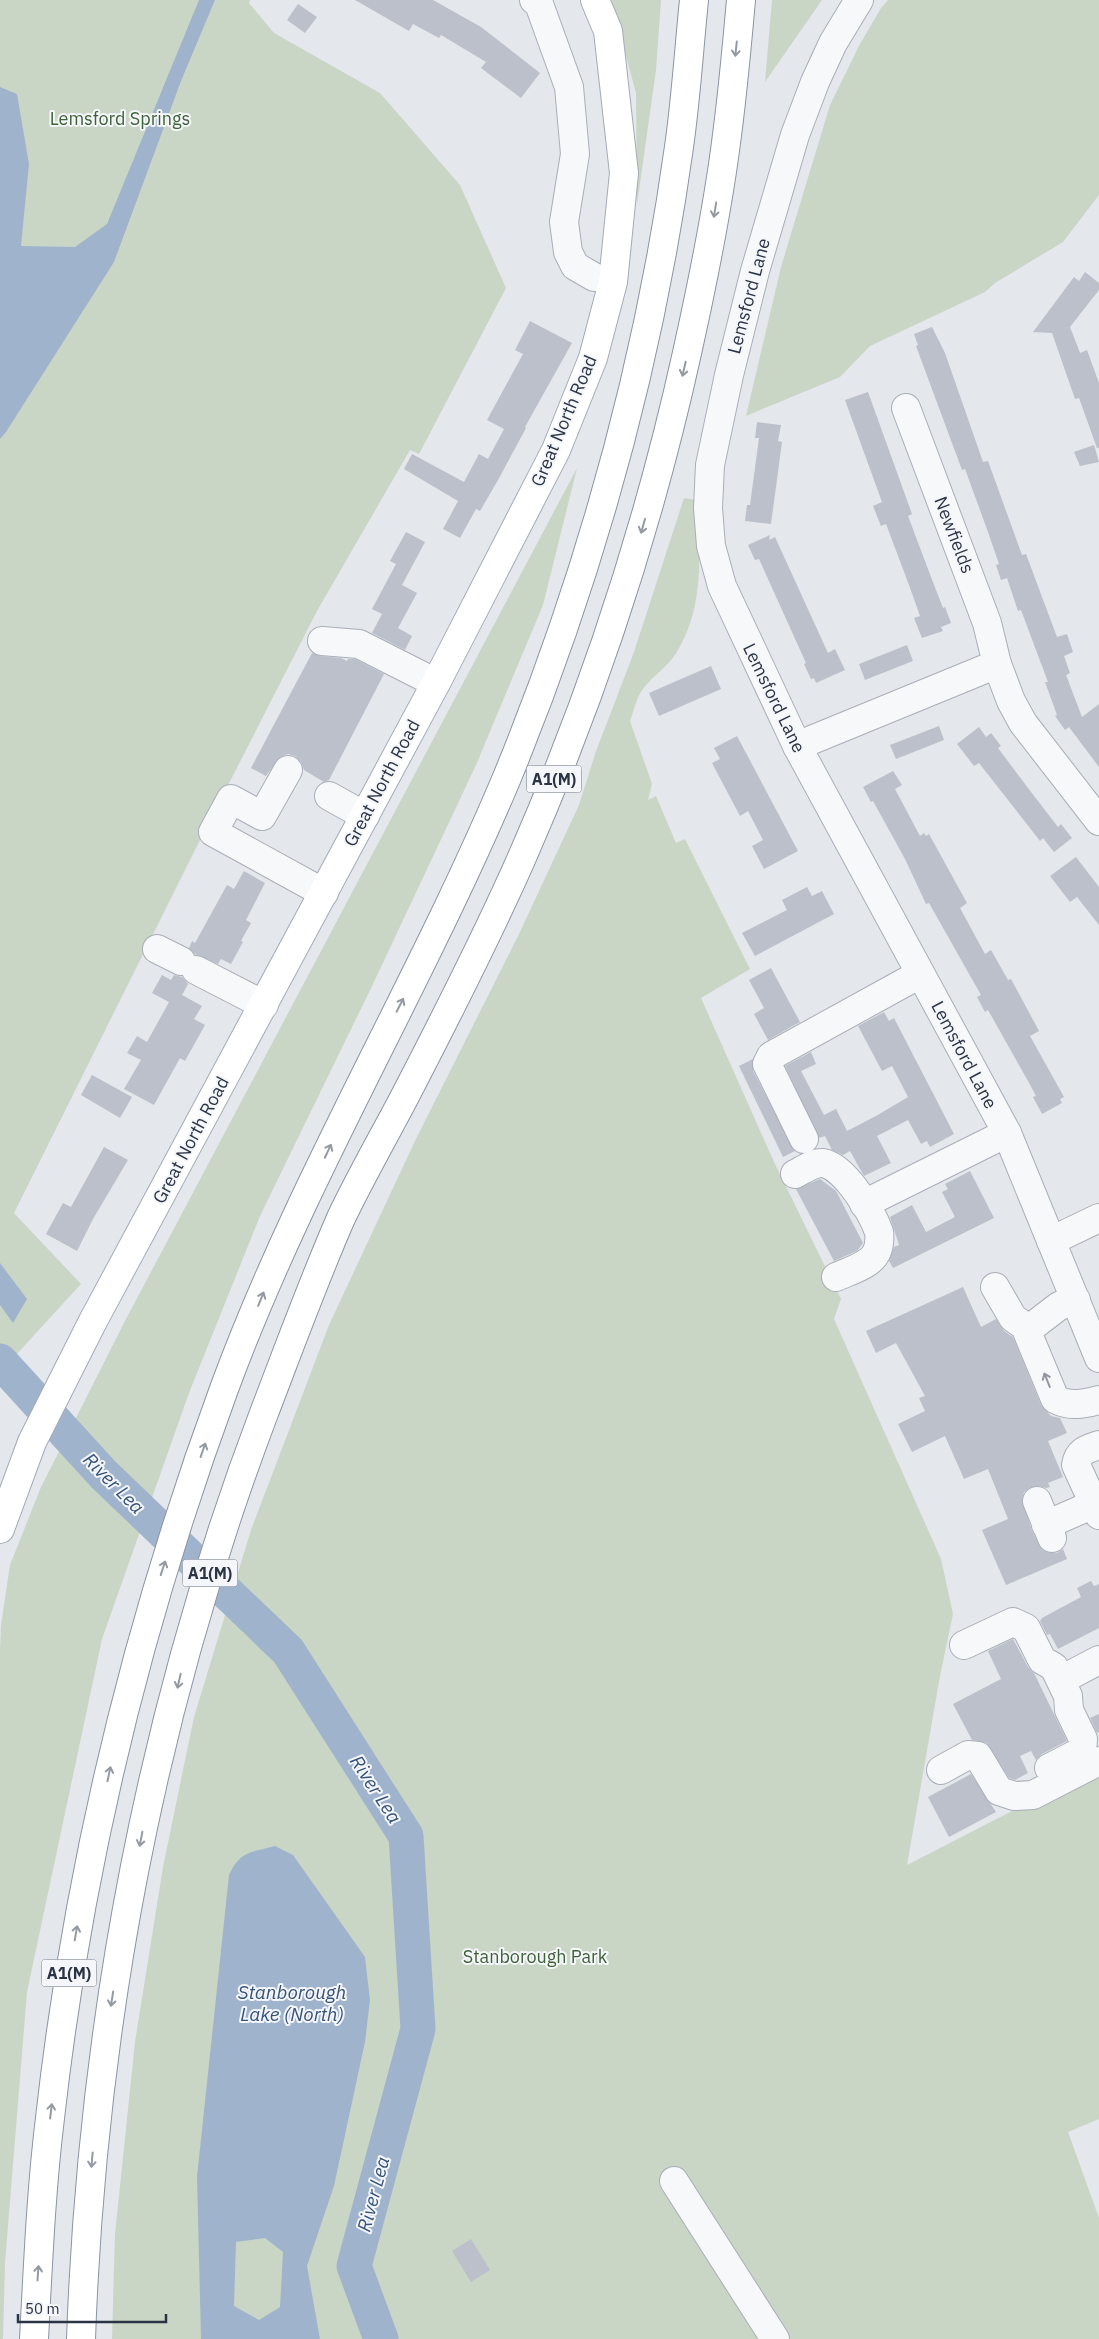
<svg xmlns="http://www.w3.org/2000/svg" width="1099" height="2339" viewBox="0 0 1099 2339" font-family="'IBM Plex Sans',sans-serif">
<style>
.green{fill:#c9d6c5}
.water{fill:#9fb4cc;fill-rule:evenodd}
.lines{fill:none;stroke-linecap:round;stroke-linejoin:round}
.river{stroke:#9fb4cc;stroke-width:35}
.building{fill:#bbc0ca}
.minor-casing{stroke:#a9aeb7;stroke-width:30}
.major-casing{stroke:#a3abb8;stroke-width:30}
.highway-casing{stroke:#8b94a3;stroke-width:30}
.minor{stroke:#f7f8fa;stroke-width:28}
.major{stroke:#fff;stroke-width:28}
.highway{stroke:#fff;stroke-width:28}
.oneway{stroke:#959aa2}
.oneway2{stroke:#9196a0}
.labels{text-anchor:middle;stroke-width:4;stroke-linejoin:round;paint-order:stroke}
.shield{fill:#f4f6f9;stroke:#676e7b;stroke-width:1}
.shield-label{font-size:16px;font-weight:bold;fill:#2b3445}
.park-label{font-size:18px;fill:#3f6138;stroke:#f4f6f9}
.street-label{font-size:18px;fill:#2b3445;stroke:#f4f6f9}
.water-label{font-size:19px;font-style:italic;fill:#34527a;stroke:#f4f6f9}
</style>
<rect width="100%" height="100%" fill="#e4e7ec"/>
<g class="green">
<polygon points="0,0 250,0 249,3 274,33 380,93 460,185 506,288 419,454 410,450 317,611 199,842 14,1213 81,1284 5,1367 0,1362"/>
<polygon points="611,0 661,0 656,70 637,205 636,93"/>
<polygon points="772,0 822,0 765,82"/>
<polygon points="888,0 1099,0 1099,195 1063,242 995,283 985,292 870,346 840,377 746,416 781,267 830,105 860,44 881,8"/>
<polygon points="577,468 543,605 476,765 373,984 260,1216 189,1393 102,1639 27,1992 5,2263 3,2339 0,2339 0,1651 1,1625 10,1565 41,1487 126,1319"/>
<path d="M684 498 696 500C701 552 705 614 672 659 663 670 651 678 643 689 636 698 634 711 630 721L652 784 648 800 656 796 676 843 685 839 750 969 701 998 774 1162 841 1299 834 1319 941 1559 953 1614 940 1676 907 1865 1092 1770 1099 1777V2119L1068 2132 1099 2218V2339H112L115 2234 135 2042 163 1867 194 1717 251 1530 329 1325 415 1141 519 934 579 805 595 754 634 652Z"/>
</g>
<g class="water">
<polygon points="199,0 215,0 181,81 114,262 6,432 0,439 0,87 17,94 29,164 21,246 75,247 107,224"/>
<polygon points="0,1263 27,1299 13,1323 0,1305"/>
<path d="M275 1846 293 1855 365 1957 370 2000 365 2042 334 2186 307 2266 320 2339H201L197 2177 229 1875C241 1850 250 1853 275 1846ZM265 2238 283 2252 280 2307 259 2320 234 2306 236 2242Z"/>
</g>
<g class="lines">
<polyline class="river" points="0,1361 104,1475 288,1651 406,1836 418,2029 354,2266 381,2339"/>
</g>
<g class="building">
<polygon points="355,0 433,0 481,27 540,73 521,98 481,68 486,62 441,35 439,38 413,24 409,31"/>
<polygon points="298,4 317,17 305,33 287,20"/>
<polygon points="1085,272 1099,283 1099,290 1070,327 1080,353 1087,350 1099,383 1099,448 1097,448 1079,398 1075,399 1052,333 1033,332 1074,277 1079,281"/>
<polygon points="530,321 572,343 525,427 526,428 498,480 480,511 476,509 460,538 443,529 458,501 404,469 412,454 464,482 479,454 488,459 504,429 487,420 523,354 515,350"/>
<polygon points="932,327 945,353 983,462 988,461 1022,555 1026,554 1057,637 1067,634 1073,652 1064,656 1070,673 1066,675 1082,717 1099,704 1099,767 1069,727 1065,730 1055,716 1057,715 1045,682 1048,682 1021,610 1018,611 1007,578 1001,580 996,565 999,564 988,532 965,469 962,470 916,346 918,345 914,334"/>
<polygon points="868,392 912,514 908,516 931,577 943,608 945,607 951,623 941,627 943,631 922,638 914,618 920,616 909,585 886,524 881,526 873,506 882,502 845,400"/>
<polygon points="757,422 781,425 778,441 782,442 771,524 745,521 747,505 750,505 759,438 755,438"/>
<polygon points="1094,445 1099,462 1080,466 1074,452"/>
<polygon points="406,532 425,542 402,585 417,593 398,628 412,636 405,650 372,633 382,614 372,609 396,564 390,561"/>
<polygon points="770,535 769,540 775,537 828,653 835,649 845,670 816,683 814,678 811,679 804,664 806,663 759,559 755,560 748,545"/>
<polygon points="907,645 913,661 865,680 859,664"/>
<polygon points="312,653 320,656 341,658 347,661 348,659 355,659 384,674 329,780 324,782 304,770 301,762 295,756 288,754 280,757 266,776 251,768"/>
<polygon points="711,666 721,689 659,716 649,693"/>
<polygon points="939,726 944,740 896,759 890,745"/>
<polygon points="979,727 986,737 991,733 1001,746 998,748 1028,788 1058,827 1061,824 1072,838 1054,852 1043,838 1040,841 979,763 974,766 957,744"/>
<polygon points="737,736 798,851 764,869 752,846 763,840 748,811 740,816 712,763 720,759 714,748"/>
<polygon points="893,771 902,785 895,789 920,836 924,833 926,836 929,834 967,903 960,908 985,954 991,950 1008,980 1011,979 1039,1031 1030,1036 1064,1097 1060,1099 1062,1103 1042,1114 1033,1097 1036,1096 1028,1081 988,1010 985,1012 977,997 981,995 964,965 929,903 926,904 905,859 873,801 871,802 863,787"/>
<polygon points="1076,857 1099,887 1099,925 1077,897 1070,902 1050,876"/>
<polygon points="244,871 265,883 246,920 251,923 241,941 243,942 231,964 221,959 218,964 195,954 189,948 192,941 195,943 227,885 234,889"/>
<polygon points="807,887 812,896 822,891 834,914 755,956 742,933 787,910 782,900"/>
<polygon points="771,968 800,1022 768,1040 754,1014 764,1008 749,980"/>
<polygon points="162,975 171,980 174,975 182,977 188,984 182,995 202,1006 194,1019 205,1025 185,1061 180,1058 154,1105 124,1089 141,1060 127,1053 137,1036 147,1042 169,1002 152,993"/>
<polygon points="884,1012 889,1021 894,1018 954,1134 930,1147 927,1141 921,1144 908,1120 877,1136 891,1163 864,1176 850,1151 843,1155 832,1150 825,1136 819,1138 785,1066 811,1052 816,1064 801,1071 824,1115 836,1109 847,1131 876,1116 908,1097 892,1066 882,1071 858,1026"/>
<polygon points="753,1059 753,1071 795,1151 783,1157 739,1066"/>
<polygon points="92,1075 132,1097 120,1118 81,1095"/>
<polygon points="104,1147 128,1160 93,1219 77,1251 46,1234 63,1203 71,1207"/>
<polygon points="970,1171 994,1218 893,1268 889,1261 894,1247 899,1245 890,1217 912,1205 926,1232 955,1217 942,1192 948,1189 945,1184"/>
<polygon points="820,1179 836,1191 863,1243 857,1251 834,1261 796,1189"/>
<polygon points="963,1287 981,1327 996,1319 1004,1331 1013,1337 1041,1405 1051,1416 1060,1418 1067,1433 1048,1441 1063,1477 1048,1483 1050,1487 1046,1488 1039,1486 1031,1487 1024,1492 1022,1499 1032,1531 1042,1550 1050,1553 1057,1553 1063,1549 1067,1559 1006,1585 982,1530 1008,1519 988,1469 964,1479 945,1436 912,1452 898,1424 925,1411 919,1398 925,1396 896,1343 876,1353 866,1331"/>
<polygon points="1091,1581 1094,1586 1099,1584 1099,1628 1058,1649 1050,1634 1047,1635 1040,1621 1042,1618 1081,1597 1077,1588"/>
<polygon points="1013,1639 1028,1667 1034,1673 1067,1741 1042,1754 1036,1760 1031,1751 1020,1756 1028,1773 1015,1780 1009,1778 987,1743 972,1740 953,1704 1001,1679 988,1651"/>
<polygon points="1099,1714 1099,1732 1097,1733 1090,1718"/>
<polygon points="971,1774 996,1812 949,1837 928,1797"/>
<polygon points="471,2239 490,2270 471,2282 452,2251"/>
</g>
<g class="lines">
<g class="minor-casing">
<g id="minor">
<polyline points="534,0 539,4 569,87 575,154 564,222 568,252 575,266 594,277"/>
<polyline points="859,0 833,43 815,82 795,135 755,271 729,375 710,465 708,508 711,546 722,586 797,746 1007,1133 1099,1358"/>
<polyline points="906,408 987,623 997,664 1011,701 1023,723 1099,821"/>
<polyline points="322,641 359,644 436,683"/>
<polyline points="797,746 997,664"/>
<polyline points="288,770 262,816 231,799 213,832 324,893"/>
<polyline points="329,796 365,816"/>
<polyline points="157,949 181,961"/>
<polyline points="196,970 264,1005"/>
<polyline points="804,1139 767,1064 771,1056 920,974"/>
<path d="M795 1174C803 1170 814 1162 823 1163 845 1167 872 1212 879 1232 880 1237 879 1247 877 1251 872 1265 849 1271 836 1277"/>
<polyline points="864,1204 1007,1133"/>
<polyline points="1051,1241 1099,1218"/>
<polyline points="995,1287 1013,1318 1029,1329"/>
<path d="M1076 1300 1059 1306 1029 1329 1028 1334 1055 1399C1069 1407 1084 1404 1099 1400"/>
<path d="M1099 1445C1087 1449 1078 1451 1076 1465L1099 1515"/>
<polyline points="1037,1501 1052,1538"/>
<polyline points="1046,1525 1094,1504"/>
<polyline points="964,1645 1013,1622 1026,1628 1042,1660 1054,1667 1068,1696 1069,1710 1083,1739 1082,1751 1049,1768"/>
<polyline points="1061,1680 1099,1660"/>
<polyline points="941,1770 968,1755 978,1756 999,1791 1014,1796 1033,1795 1099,1761"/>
<polyline points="674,2181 775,2339"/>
</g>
</g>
<g class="major-casing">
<polyline id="major" points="0,1529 32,1442 93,1321 436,683 556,450 593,358 613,282 624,173 608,31 595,0"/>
</g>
<g class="highway-casing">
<g id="highway">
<path d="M34 2339C38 2265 41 2191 50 2118 78 1869 137 1625 224 1389 302 1177 421 983 508 775 590 575 649 362 679 147 686 98 689 49 694 0"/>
<path d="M81 2339C92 2024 152 1708 264 1413 289 1348 313 1282 341 1218 360 1178 383 1138 404 1098 445 1019 487 937 523 855 594 693 649 525 687 353 703 281 718 208 727 135 733 90 737 45 741 0"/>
</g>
</g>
<use href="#minor" class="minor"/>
<use href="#major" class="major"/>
<use href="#highway" class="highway"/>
</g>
<defs><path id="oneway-shaft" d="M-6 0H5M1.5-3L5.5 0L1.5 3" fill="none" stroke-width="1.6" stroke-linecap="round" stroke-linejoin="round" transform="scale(1.25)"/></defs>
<g class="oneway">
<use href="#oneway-shaft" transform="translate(736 49) rotate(96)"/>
<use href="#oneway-shaft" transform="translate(715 210) rotate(99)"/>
<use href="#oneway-shaft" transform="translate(684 369) rotate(103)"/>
<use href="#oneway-shaft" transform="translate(643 526) rotate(106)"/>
<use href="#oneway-shaft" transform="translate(400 1005) rotate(-63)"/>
<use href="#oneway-shaft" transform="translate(328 1151) rotate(-65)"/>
<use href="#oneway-shaft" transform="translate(261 1299) rotate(-68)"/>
<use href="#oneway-shaft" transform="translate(203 1450) rotate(-71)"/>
<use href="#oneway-shaft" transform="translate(163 1568) rotate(-72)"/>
<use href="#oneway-shaft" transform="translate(179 1681) rotate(103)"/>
<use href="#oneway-shaft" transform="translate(109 1774) rotate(-78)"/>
<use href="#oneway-shaft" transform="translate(141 1839) rotate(101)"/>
<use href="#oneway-shaft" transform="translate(76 1933) rotate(-80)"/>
<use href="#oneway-shaft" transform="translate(112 1999) rotate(99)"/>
<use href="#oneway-shaft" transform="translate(51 2111) rotate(-83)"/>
<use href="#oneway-shaft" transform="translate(92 2160) rotate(95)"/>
<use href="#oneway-shaft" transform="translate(38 2273) rotate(-86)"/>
</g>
<use class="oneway2" href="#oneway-shaft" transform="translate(1047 1380) rotate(-112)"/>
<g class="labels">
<g class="shield">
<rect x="526.5" y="765.5" width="55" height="27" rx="4"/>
<rect x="182.5" y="1559.5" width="55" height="27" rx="4"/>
<rect x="41.5" y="1959.5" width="55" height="27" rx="4"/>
</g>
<g class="shield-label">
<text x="554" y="785">A1(M)</text>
<text x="210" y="1579">A1(M)</text>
<text x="69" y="1979">A1(M)</text>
</g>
<g class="park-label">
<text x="120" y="125">Lemsford Springs</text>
<text x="535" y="1963">Stanborough Park</text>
</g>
<g class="street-label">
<text transform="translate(749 296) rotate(-75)" y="6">Lemsford Lane</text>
<text transform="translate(564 421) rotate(-67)" y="6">Great North Road</text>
<text transform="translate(954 535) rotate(69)" y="6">Newfields</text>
<text transform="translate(774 698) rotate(64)" y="6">Lemsford Lane</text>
<text transform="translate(382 783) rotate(-62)" y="6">Great North Road</text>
<text transform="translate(964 1055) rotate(62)" y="6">Lemsford Lane</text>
<text transform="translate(191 1140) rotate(-62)" y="6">Great North Road</text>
</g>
<g class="water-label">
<text transform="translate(114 1483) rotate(45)" y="7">River Lea</text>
<text transform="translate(376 1789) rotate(57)" y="7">River Lea</text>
<text x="292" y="1999">Stanborough<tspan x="292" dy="22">Lake (North)</tspan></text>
<text transform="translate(373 2194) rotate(-75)" y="7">River Lea</text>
</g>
</g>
<path d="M18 2314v8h148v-8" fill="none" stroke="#2b3445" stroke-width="2.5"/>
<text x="25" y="2314" font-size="15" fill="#2b3445" stroke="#f4f6f9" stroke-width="4" paint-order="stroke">50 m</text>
</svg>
